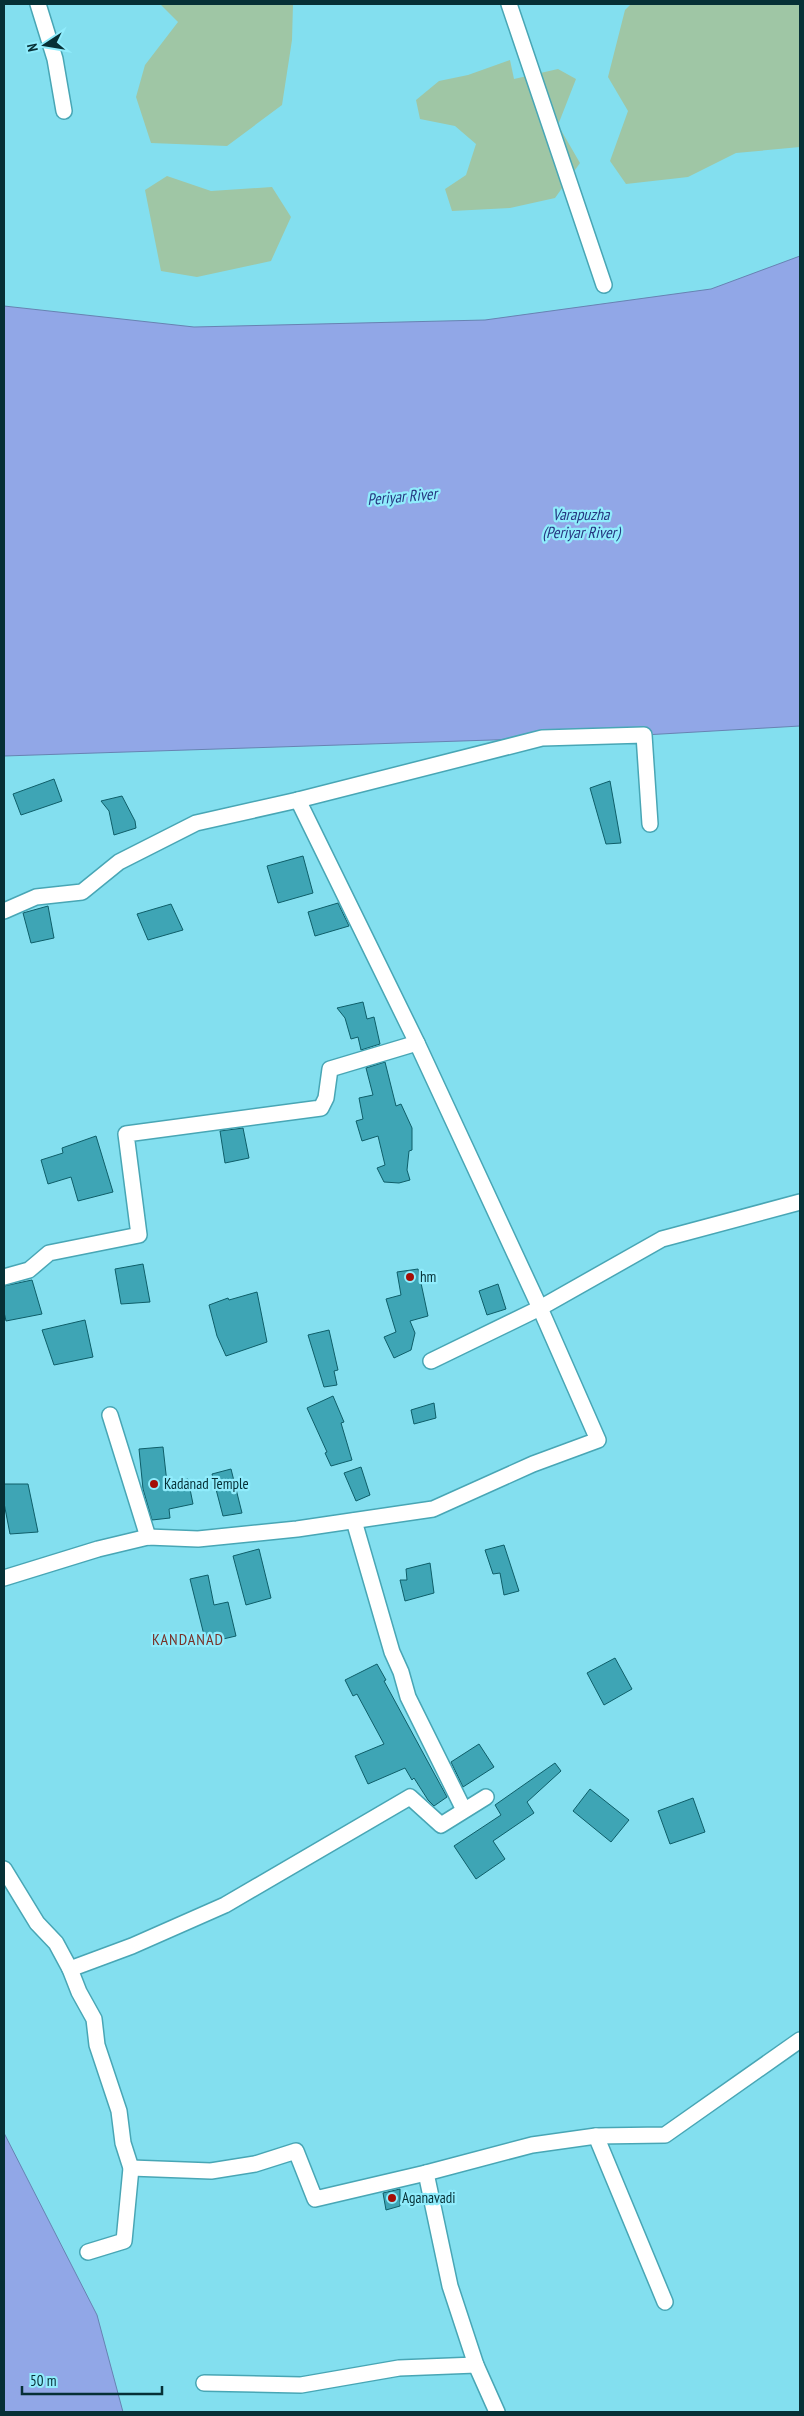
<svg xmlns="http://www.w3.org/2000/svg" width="804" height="2416" viewBox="0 0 804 2416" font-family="'PT Sans Narrow',sans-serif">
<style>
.green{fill:#9fc6a5}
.water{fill:#91a7e7;stroke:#6783b2}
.building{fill:#3ea5b5;stroke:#0e5e69}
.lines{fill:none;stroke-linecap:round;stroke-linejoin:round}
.minor-casing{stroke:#48a6b5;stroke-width:18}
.minor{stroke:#fff;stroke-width:15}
.poi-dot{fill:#a40e07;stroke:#90ecfc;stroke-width:2}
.labels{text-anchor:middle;stroke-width:4.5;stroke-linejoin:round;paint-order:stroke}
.poi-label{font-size:15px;fill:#063036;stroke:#90ecfc;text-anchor:start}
.water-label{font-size:16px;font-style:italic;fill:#253680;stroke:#90ecfc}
.neighbourhood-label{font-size:16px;letter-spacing:1px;fill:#783229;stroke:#90ecfc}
</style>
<rect width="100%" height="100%" fill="#83dfef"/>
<g class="green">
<polygon points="160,4 293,4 292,40 282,105 227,146 151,143 136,97 145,65 178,22"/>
<polygon points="631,4 800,4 800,147 736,153 688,177 626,184 610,161 628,111 608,77 625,10"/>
<polygon points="510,60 514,79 558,69 576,79 558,125 580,163 555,198 510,208 452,211 445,189 466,175 476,144 455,126 420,119 416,100 439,81 468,75"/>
<polygon points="167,176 211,191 272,187 291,217 271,261 197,277 161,271 145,190"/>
</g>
<g class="water">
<polygon points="800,256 800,726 644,735 4,756 4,306 194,327 485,320 711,289"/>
<polygon points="4,2133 97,2315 123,2412 4,2412"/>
</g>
<g class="building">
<polygon points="54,779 62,801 21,815 13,794"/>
<polygon points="610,781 621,843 606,844 590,788"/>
<polygon points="122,796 135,821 136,828 114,835 109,811 101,801"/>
<polygon points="303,856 313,893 278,903 267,866"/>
<polygon points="338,903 349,926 315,936 308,912"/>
<polygon points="171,904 183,930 148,940 137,914"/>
<polygon points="48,906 54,938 31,943 23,913"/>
<polygon points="363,1002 367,1019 374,1017 380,1044 361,1050 358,1037 351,1039 345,1018 337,1008"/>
<polygon points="385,1062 396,1106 401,1104 412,1128 412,1150 409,1151 407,1170 410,1180 399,1183 384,1182 377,1168 385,1165 378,1136 362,1141 356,1121 363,1119 359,1098 373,1095 366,1068"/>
<polygon points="243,1128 249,1158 225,1163 220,1131"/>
<polygon points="96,1136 113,1192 78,1201 71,1177 48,1184 41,1160 63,1153 62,1148"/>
<polygon points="143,1264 150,1302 121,1304 115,1269"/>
<polygon points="418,1269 428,1316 410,1321 415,1333 411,1350 394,1358 384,1337 396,1332 386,1299 401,1295 397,1272"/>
<polygon points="32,1280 42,1314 6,1321 4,1312 4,1286"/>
<polygon points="498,1284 506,1309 487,1315 479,1291"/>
<polygon points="257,1292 267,1342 226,1356 217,1336 209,1305 228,1298 229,1300"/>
<polygon points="85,1320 93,1357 54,1365 42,1330"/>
<polygon points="329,1330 338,1370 334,1371 337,1385 324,1387 308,1335"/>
<polygon points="333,1396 344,1422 341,1423 352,1460 331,1466 325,1453 327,1452 307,1408"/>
<polygon points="434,1403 436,1418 414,1424 411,1410"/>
<polygon points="163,1447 167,1483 188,1479 193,1504 169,1509 170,1518 152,1520 143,1489 139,1449"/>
<polygon points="361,1467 370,1495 356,1501 344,1473"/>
<polygon points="231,1469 242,1513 223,1516 212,1474"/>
<polygon points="4,1484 28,1484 38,1532 10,1534 4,1503"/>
<polygon points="504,1545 519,1591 504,1595 500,1573 493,1574 485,1550"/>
<polygon points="259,1549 271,1598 246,1605 233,1556"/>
<polygon points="430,1563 434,1593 405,1601 400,1580 407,1580 406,1569"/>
<polygon points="208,1575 214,1605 228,1602 236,1636 206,1643 190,1579"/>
<polygon points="615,1658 632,1689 604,1705 587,1673"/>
<polygon points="377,1664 386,1680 384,1681 447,1797 434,1806 428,1800 414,1778 412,1780 405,1768 368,1784 355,1756 384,1744 357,1694 353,1696 345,1680"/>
<polygon points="479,1744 494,1767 463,1787 451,1762"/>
<polygon points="555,1763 561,1771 527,1802 534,1813 493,1841 505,1859 476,1879 454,1846 501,1815 495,1805"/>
<polygon points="590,1789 629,1820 611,1842 573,1811"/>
<polygon points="693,1798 705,1832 670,1844 658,1811"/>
<polygon points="400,2189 400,2206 386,2210 383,2193"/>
</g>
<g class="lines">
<g class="minor-casing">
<g id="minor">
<polyline points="38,4 55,59 64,111"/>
<polyline points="509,4 604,285"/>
<polyline points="4,911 36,897 82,892 119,862 196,823 298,800"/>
<polyline points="4,1277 29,1270 49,1253 139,1235 126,1134 321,1108 326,1098 330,1069 417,1043"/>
<polyline points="431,1361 540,1308 417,1043 298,800 542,738 644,735 650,824"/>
<polyline points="110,1415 148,1537"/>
<polyline points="354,1521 392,1652 401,1672 408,1697 464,1810"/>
<polyline points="4,1578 98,1549 148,1537 198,1539 297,1529 433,1509 533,1464 598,1440 540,1308 662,1239 800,1202"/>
<polyline points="4,1869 37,1923 56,1943 70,1969 79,1992 94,2019 97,2045 119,2111 123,2143 131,2168 124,2241 88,2252"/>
<polyline points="70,1969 132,1946 225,1905 410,1797 441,1825 486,1797"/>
<polyline points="596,2136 665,2302"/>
<polyline points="131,2168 211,2171 255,2164 296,2151 315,2199 426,2173"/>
<polyline points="204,2383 301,2385 399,2368 476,2365"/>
<polyline points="497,2412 476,2365 450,2286 426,2173 532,2145 596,2136 665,2135 800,2040"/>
</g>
</g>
<use href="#minor" class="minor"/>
</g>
<g class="poi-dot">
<circle cx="410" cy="1277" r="5"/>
<circle cx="154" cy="1484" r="5"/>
<circle cx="392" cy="2198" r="5"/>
</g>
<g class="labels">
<g class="poi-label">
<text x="420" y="1282">hm</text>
<text x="164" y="1489">Kadanad Temple</text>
<text x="402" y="2203">Aganavadi</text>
</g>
<g class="water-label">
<text transform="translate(402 496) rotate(-5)" y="6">Periyar River</text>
<text x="581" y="520">Varapuzha<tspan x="581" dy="18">(Periyar River)</tspan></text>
</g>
<g class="neighbourhood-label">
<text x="188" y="1645">KANDANAD</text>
</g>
</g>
<rect width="804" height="2416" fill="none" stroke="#063036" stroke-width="10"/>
<g transform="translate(45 45) rotate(258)" stroke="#90ecfc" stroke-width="4" paint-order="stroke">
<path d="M0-4L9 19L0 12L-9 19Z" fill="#063036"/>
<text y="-8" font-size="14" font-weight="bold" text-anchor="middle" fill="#063036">N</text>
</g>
<path d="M22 2386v8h140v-8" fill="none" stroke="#063036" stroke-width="2.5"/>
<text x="30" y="2386" font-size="15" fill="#063036" stroke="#90ecfc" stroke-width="4" paint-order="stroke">50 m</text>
</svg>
